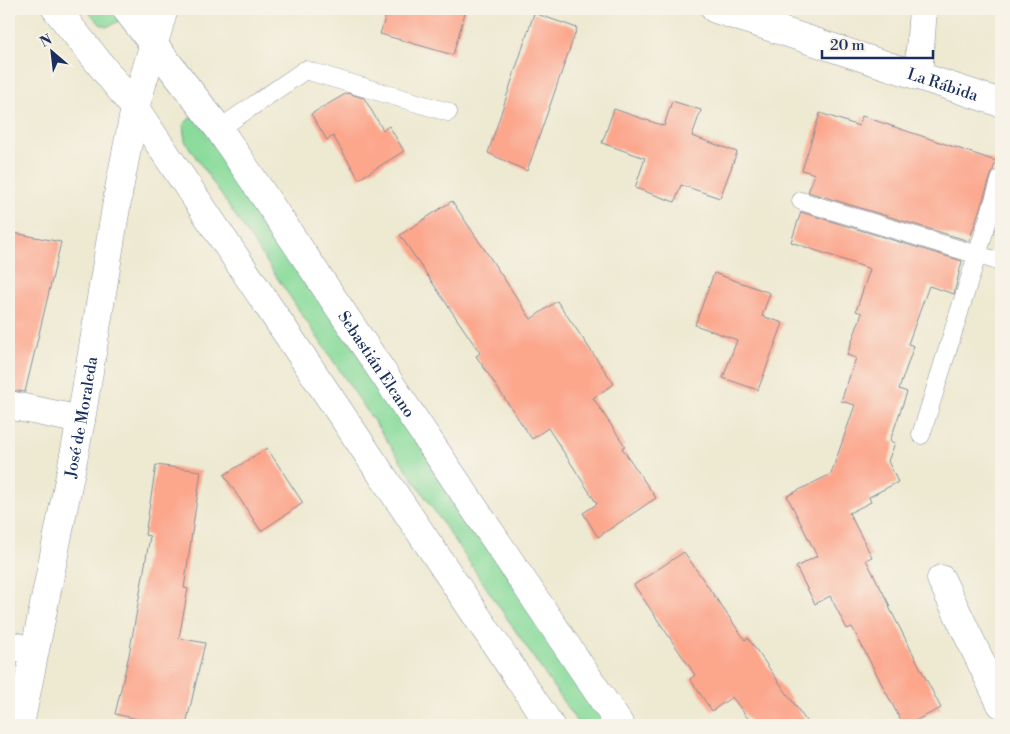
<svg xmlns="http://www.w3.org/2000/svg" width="1010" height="734" viewBox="0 0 1010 734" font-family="'Libre Bodoni',serif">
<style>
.green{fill:#89db9b;stroke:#52857c}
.building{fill:#fca68c}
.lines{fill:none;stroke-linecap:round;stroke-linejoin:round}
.lane-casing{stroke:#848c98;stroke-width:19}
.street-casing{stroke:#848c98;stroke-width:29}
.secondary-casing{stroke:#848c98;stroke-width:29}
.lane{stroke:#fff;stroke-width:18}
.street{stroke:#fff;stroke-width:28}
.secondary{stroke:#fff;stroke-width:28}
.labels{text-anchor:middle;stroke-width:4;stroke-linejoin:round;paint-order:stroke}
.street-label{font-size:16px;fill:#1b2f5e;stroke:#f7f3e8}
</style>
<rect width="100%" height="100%" fill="#f7f3e8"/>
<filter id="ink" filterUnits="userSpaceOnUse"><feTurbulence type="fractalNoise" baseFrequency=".02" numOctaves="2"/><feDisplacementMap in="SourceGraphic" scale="10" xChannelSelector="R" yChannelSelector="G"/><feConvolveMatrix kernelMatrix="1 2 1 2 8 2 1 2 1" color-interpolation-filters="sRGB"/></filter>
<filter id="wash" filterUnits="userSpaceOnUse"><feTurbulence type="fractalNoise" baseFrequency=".0096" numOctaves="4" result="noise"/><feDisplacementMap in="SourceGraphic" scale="20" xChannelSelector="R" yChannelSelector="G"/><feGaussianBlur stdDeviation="1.12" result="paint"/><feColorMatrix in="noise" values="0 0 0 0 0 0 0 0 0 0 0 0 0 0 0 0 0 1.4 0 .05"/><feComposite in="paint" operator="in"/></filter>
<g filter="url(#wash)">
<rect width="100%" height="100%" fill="#eee9d1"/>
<g class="green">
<polygon points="86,9 115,9 119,16 118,22 106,27 100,24"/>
<polygon points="192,116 198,118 609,725 579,725 193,153 185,141 183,125"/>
</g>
<g id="blocks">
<g class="building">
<polygon points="388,9 466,9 453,55 380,34"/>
<polygon points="534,13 577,28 527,171 488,153"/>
<polygon points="347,93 364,98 383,130 389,126 404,151 359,179 333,136 327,140 311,114"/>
<polygon points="672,101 701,110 692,136 737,152 720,198 681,185 675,202 635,188 645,158 602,143 614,109 664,126"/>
<polygon points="820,113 859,126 862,116 996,161 969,241 808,192 815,174 802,170"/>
<polygon points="452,201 531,319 557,301 614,384 593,398 625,446 622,448 656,498 598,537 583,513 597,504 574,468 548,428 532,439 476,356 480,353 400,235"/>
<polygon points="801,212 962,261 954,294 929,286 908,344 914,346 899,389 907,392 890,441 895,443 888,461 898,482 869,497 871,502 849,513 872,557 866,560 890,606 889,607 941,708 907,725 903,725 852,627 847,629 830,596 815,604 796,567 817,556 787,496 831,474 855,405 841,401 856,358 847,355 862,313 856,311 870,269 791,242"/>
<polygon points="9,232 61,242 25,392 9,390"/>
<polygon points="714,273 770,293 762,316 783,323 758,390 723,378 737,340 695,325"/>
<polygon points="267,448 303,503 261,531 224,475"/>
<polygon points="156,465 201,471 184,588 188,589 179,638 205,643 186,725 165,725 115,714 129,655 150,536 145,535"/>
<polygon points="684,552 745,640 748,638 809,725 753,725 732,697 712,711 690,679 695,675 634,585"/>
</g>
</g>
</g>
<g filter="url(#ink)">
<use href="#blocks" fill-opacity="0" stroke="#848c98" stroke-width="1"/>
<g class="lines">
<g class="lane-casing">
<g id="lane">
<polyline points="219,129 305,70 448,112"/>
<polyline points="801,201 1001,262"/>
<polyline points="921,435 1001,178"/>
</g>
</g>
<g class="street-casing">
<g id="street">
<path id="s1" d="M715 9 1001 103"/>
<polyline points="918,76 923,9"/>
<polyline points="9,405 81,420"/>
<polyline points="941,579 1001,704"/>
<polyline points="9,645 34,651"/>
<path id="s2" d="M20 725 81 420 119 189 135 108"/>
</g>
</g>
<g class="secondary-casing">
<g id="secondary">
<polyline points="56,9 135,108 550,725"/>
<path id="s3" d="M126 9 219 129 620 725"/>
<polyline points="135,108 164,9"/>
</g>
</g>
<use href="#lane" class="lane"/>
<use href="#street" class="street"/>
<use href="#secondary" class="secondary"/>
</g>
</g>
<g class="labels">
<g class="street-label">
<text dy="6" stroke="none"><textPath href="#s1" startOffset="240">La Rábida</textPath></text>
<text dy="6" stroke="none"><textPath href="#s3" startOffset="435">Sebastián Elcano</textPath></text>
<text dy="6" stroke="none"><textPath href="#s2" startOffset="314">José de Moraleda</textPath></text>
</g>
</g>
<rect width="1010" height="734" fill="none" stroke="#f7f3e8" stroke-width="30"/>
<g transform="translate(52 52) rotate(332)" stroke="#f7f3e8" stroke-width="4" paint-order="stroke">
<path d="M0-4L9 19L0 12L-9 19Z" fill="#1b2f5e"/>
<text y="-8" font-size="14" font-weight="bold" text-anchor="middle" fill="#1b2f5e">N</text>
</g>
<path d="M822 50v8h111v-8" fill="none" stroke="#1b2f5e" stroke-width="2.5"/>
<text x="830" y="50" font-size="15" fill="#1b2f5e" stroke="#f7f3e8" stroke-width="4" paint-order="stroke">20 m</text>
</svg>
